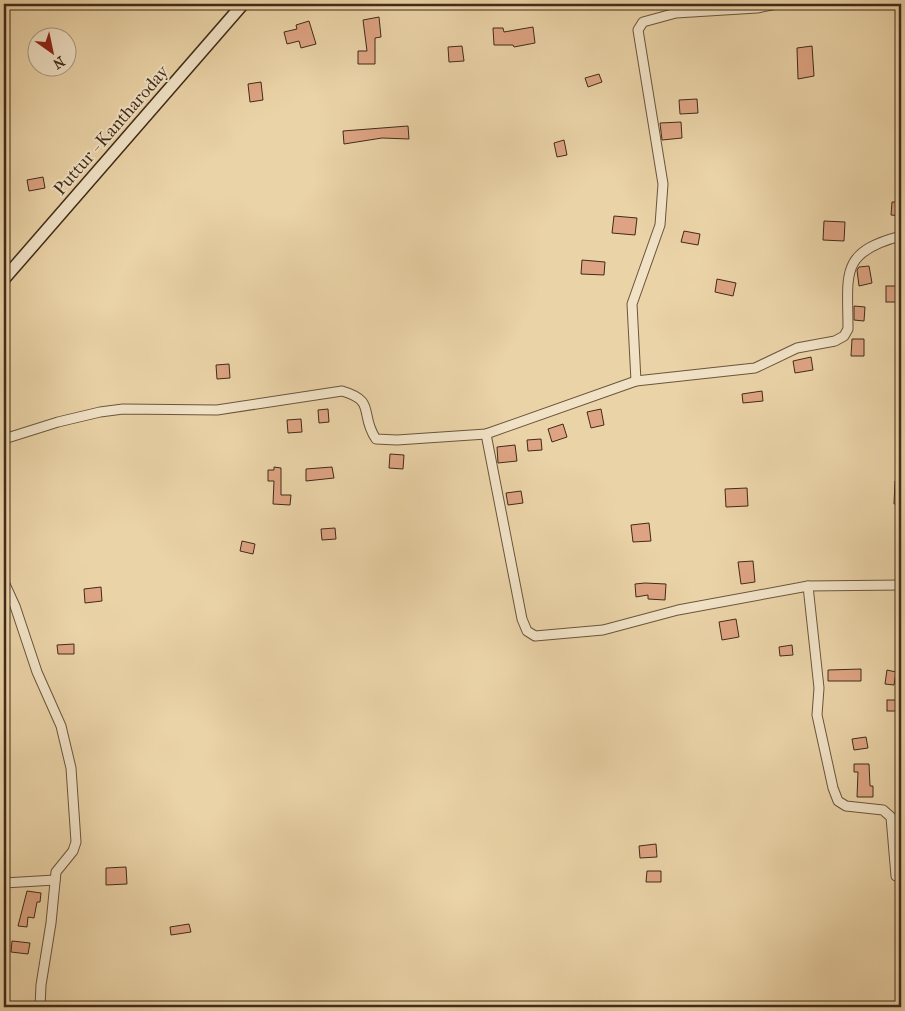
<svg xmlns="http://www.w3.org/2000/svg" width="905" height="1011" viewBox="0 0 905 1011" font-family="'IM FELL French Canon',serif">
<style>
.building{fill:#dda382;stroke:#402b19}
.lines{fill:none;stroke-linecap:round;stroke-linejoin:round}
.street-casing{stroke:#6a553c;stroke-width:11}
.secondary-casing{stroke:#402b19;stroke-width:14}
.street{stroke:#f1e2c6;stroke-width:9}
.secondary{stroke:#f1e2c6;stroke-width:11}
.labels{text-anchor:middle;stroke-width:4;stroke-linejoin:round;paint-order:stroke}
.street-label{font-size:18px;fill:#402b19;stroke:#f1e2c6}
</style>
<rect width="100%" height="100%" fill="#ead3a7"/>
<filter id="stains"><feTurbulence type="fractalNoise" baseFrequency=".004" numOctaves="4"/><feColorMatrix values="0 0 0 0 .2 0 0 0 0 .09 0 0 0 0 .02 0 0 0 .5 -.17"/></filter>
<radialGradient id="worn" r=".72"><stop offset=".6" stop-color="#630" stop-opacity="0"/><stop offset="1" stop-color="#630" stop-opacity=".3"/></radialGradient>
<g class="building">
<polygon points="379,17 381,37 375,38 375,64 358,64 358,51 367,51 363,20"/>
<polygon points="309,21 316,44 301,48 299,41 287,44 284,32 297,29 296,25"/>
<polygon points="533,27 535,43 514,47 513,45 494,45 493,28 503,28 504,32"/>
<polygon points="462,46 464,61 449,62 448,47"/>
<polygon points="812,46 814,76 798,79 797,48"/>
<polygon points="599,74 602,82 588,87 585,78"/>
<polygon points="261,82 263,100 250,102 248,84"/>
<polygon points="697,99 698,113 680,114 679,100"/>
<polygon points="681,122 682,138 662,140 660,123"/>
<polygon points="408,126 409,139 382,138 344,144 343,131"/>
<polygon points="564,140 567,155 557,157 554,143"/>
<polygon points="43,177 45,188 29,191 27,180"/>
<polygon points="892,202 901,202 901,216 891,215"/>
<polygon points="614,216 637,218 635,235 612,233"/>
<polygon points="824,221 845,222 844,241 823,240"/>
<polygon points="684,231 700,234 698,245 681,242"/>
<polygon points="582,260 605,262 604,275 581,274"/>
<polygon points="869,266 872,283 859,286 857,270 859,267"/>
<polygon points="717,279 736,283 733,296 715,292"/>
<rect x="886" y="286" width="15" height="16"/>
<polygon points="854,306 865,307 864,321 854,320"/>
<polygon points="852,339 864,339 864,356 851,356"/>
<polygon points="811,357 813,370 795,373 793,361"/>
<polygon points="229,364 230,378 217,379 216,365"/>
<polygon points="762,391 763,401 743,403 742,394"/>
<polygon points="328,409 329,422 319,423 318,410"/>
<polygon points="601,409 604,425 591,428 587,412"/>
<polygon points="301,419 302,432 288,433 287,420"/>
<polygon points="563,424 567,437 552,442 548,429"/>
<polygon points="541,439 542,450 528,451 527,440"/>
<polygon points="515,445 517,461 498,463 497,447"/>
<polygon points="390,454 404,455 403,469 389,468"/>
<polygon points="274,467 281,468 281,495 291,495 290,505 273,504 274,481 268,481 268,470 274,470"/>
<polygon points="332,467 334,478 306,481 306,469"/>
<polygon points="895,481 901,481 901,504 894,504"/>
<polygon points="747,488 748,506 726,507 725,489"/>
<polygon points="521,491 523,503 508,505 506,493"/>
<polygon points="649,523 651,541 633,542 631,525"/>
<polygon points="335,528 336,539 322,540 321,529"/>
<polygon points="242,541 255,544 253,554 240,551"/>
<polygon points="753,561 755,582 741,584 738,562"/>
<polygon points="645,583 666,584 665,600 648,599 648,595 636,597 635,584"/>
<polygon points="101,587 102,601 85,603 84,589"/>
<polygon points="736,619 739,637 722,640 719,622"/>
<polygon points="74,644 74,654 58,654 57,645"/>
<polygon points="792,645 793,655 780,656 779,647"/>
<polygon points="861,669 861,681 828,681 828,670"/>
<polygon points="887,670 896,672 894,685 885,684"/>
<rect x="887" y="700" width="14" height="11"/>
<polygon points="866,737 868,748 854,750 852,739"/>
<polygon points="854,764 869,764 870,786 873,786 873,797 857,797 858,772 854,772"/>
<polygon points="656,844 657,857 640,858 639,846"/>
<polygon points="126,867 127,884 106,885 106,868"/>
<polygon points="647,871 661,871 661,882 646,882"/>
<polygon points="27,891 41,893 40,902 37,902 34,918 28,917 27,927 18,926"/>
<polygon points="189,924 191,932 171,935 170,927"/>
<polygon points="12,941 30,943 28,954 11,952"/>
</g>
<g class="lines">
<g class="street-casing">
<g id="street">
<polyline points="636,381 632,304 660,225 663,184 638,30 643,22 676,13 757,8 777,4"/>
<polyline points="486,434 522,619 527,631 535,636 603,630 678,610 808,586 901,585"/>
<path d="M4 439 58 422 100 412 123 409 217 410 342 391C377 401 359 414 376 439L397 440 486 434 636 381 755 368 797 348 835 341 844 336 848 329C848 274 839 252 901 236"/>
<polyline points="4,582 15,606 37,672 61,726 71,768 76,842 73,851 56,872 51,923 41,985 40,1007"/>
<polyline points="808,586 819,688 817,715 833,788 838,801 846,806 883,810 891,817 896,876"/>
<polyline points="4,883 55,880"/>
</g>
</g>
<g class="secondary-casing">
<polyline id="secondary" points="4,279 243,4"/>
</g>
<use href="#street" class="street"/>
<use href="#secondary" class="secondary"/>
</g>
<g class="labels">
<g class="street-label">
<text transform="translate(111 130) rotate(-49)" y="6">Puttur - Kantharoday</text>
</g>
</g>
<rect width="905" height="1011" fill="none" stroke="#ead3a7" stroke-width="20"/>
<rect x="5" y="5" width="895" height="1001" fill="none" stroke="#402b19" stroke-width="2.5"/>
<rect x="10" y="10" width="885" height="991" fill="none" stroke="#402b19"/>
<g transform="translate(52 52) rotate(147)"><circle r="24" fill="#f1e2c6" stroke="#aa9981"/>
<path d="M0-4L9 19L0 12L-9 19Z" fill="#8f2418"/>
<text y="-8" font-size="14" font-weight="bold" text-anchor="middle" fill="#402b19">N</text>
</g>
<rect width="100%" height="100%" filter="url(#stains)"/>
<rect width="100%" height="100%" fill="url(#worn)"/>
</svg>
